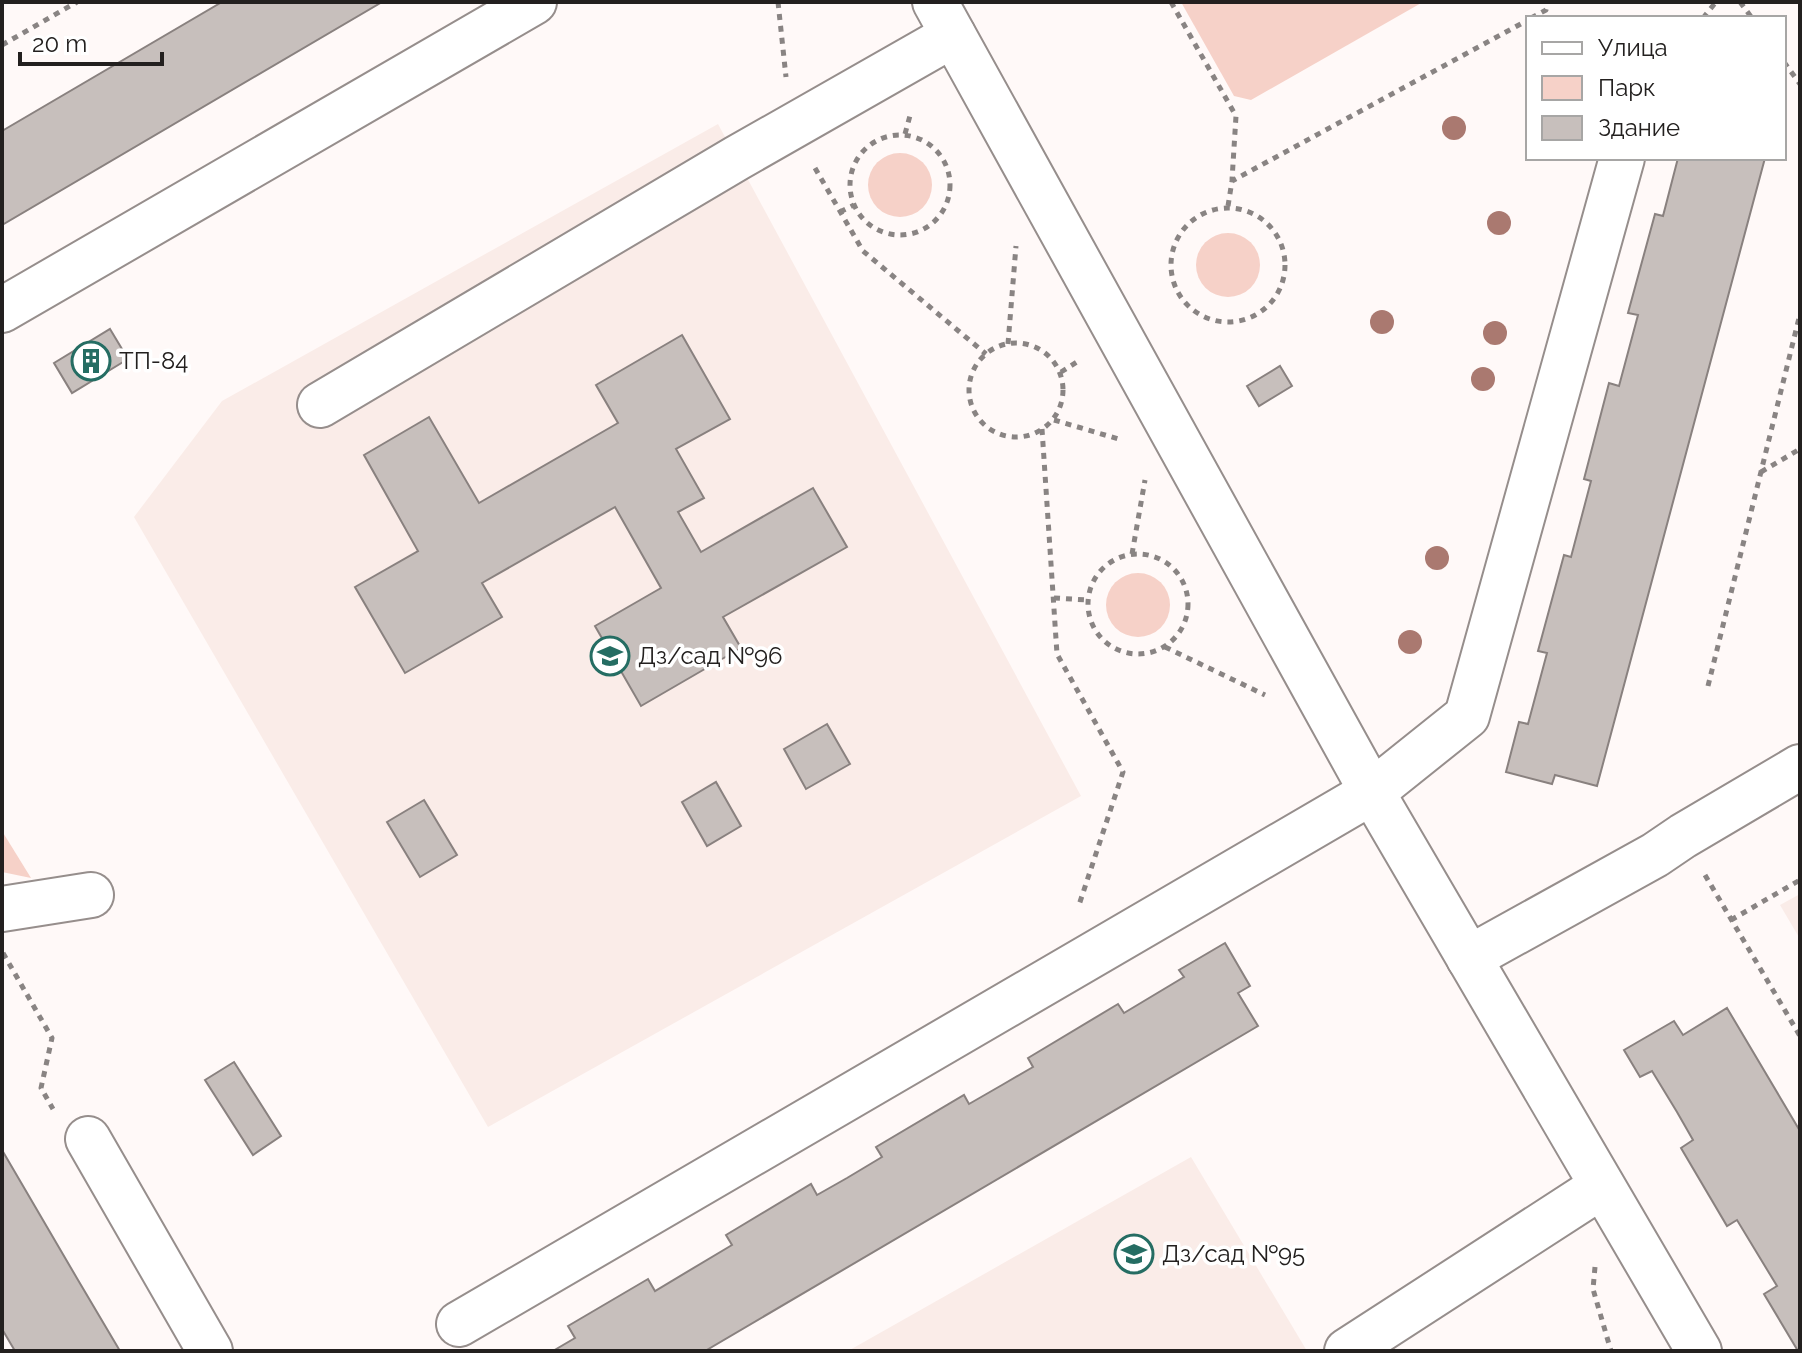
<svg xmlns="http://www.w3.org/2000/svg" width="1802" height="1353" viewBox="0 0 1802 1353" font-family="Raleway,sans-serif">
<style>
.built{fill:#faece8}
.green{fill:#f6d1c8}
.building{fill:#c7bfbc;stroke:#89817f;stroke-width:2}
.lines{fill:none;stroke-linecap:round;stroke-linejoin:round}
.minor-casing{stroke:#968e8c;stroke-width:48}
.path{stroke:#898483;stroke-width:5;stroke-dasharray:6 6;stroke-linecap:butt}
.minor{stroke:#fff;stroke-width:44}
.tree{fill:#aa7970}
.labels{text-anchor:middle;stroke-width:7;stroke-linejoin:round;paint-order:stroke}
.poi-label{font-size:24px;fill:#23201f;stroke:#fff;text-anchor:start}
</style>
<rect width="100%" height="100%" fill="#fff9f8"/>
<g class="built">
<polygon points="718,124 1081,796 488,1127 134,517 222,401"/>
<polygon points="1800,894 1800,939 1780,905"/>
<polygon points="1191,1157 1307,1351 848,1351"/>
</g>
<g class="green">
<polygon points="1181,2 1423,2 1251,100 1234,96"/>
<circle cx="900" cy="185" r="32"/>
<circle cx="1228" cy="265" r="32"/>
<circle cx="1138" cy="605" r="32"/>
<polygon points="2,831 31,878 2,872"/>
</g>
<g class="building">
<polygon points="222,2 382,2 2,225 2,131"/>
<polygon points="1678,158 1765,158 1597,786 1555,775 1552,784 1506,772 1519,722 1528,724 1547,653 1538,651 1564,555 1571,557 1591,481 1584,479 1609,383 1619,386 1638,315 1628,313 1655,214 1663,216"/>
<polygon points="110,329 128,359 72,393 54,363"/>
<polygon points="682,335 730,419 676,449 704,498 678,512 701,552 813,488 847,547 723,617 741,648 641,706 595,626 661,588 615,507 482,583 502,617 405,673 355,587 418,551 364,455 429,417 479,503 618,423 596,385"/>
<polygon points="1280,366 1292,386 1259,406 1247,386"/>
<polygon points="827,724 850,764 806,789 784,749"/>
<polygon points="716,782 741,826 707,846 682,802"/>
<polygon points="424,800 457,855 420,877 387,822"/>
<polygon points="1225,943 1250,986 1238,993 1258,1026 705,1351 553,1351 575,1338 568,1326 648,1279 655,1291 732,1245 726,1235 811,1184 817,1195 847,1178 882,1157 876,1147 964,1095 969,1104 1002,1085 1033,1067 1028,1058 1118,1004 1124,1013 1184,977 1179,970"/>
<polygon points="1727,1008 1800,1131 1800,1351 1798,1351 1764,1294 1777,1286 1737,1220 1727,1226 1681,1148 1693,1140 1677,1112 1652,1071 1640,1077 1624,1050 1674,1021 1683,1035"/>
<polygon points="234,1062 281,1136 253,1155 205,1080"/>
<polygon points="2,1150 78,1280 120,1351 15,1351 2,1329"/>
</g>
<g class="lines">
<g class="minor-casing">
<g id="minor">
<polyline points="935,2 1372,792 1699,1351"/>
<polyline points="2,310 534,2"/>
<polyline points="320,405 737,158 953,35"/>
<polyline points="2,909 91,895"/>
<polyline points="1469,958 1655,855 1683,836 1800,767"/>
<polyline points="88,1139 210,1351"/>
<polyline points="459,1324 1372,792 1467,716 1622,158"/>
<polyline points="1347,1351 1602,1186"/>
</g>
</g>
<g class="path">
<polyline points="778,2 786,77"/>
<polyline points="1171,2 1236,116 1232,180"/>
<polyline points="1740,2 1752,18"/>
<polyline points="1531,18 1546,10 1548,2"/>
<polyline points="1703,18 1716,2"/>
<polyline points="2,45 77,2"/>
<polyline points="1784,62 1800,84"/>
<polyline points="905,134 911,112"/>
<circle cx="900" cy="185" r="50"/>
<polyline points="815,168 863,251 986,354"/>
<polyline points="1228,206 1232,181 1528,20"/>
<circle cx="1228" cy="265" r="57"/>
<polyline points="840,212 854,205"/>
<circle cx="1016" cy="390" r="47"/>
<polyline points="1008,344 1016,246"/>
<polyline points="1061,372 1080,360"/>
<polyline points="1054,420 1122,440"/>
<polyline points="1042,429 1057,654 1123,772 1078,908"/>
<polyline points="1761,472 1800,449"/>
<polyline points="1132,554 1145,480"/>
<circle cx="1138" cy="604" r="50"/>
<polyline points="1054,598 1088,600"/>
<polyline points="1165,647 1265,695"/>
<polyline points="1708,686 1800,314"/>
<polyline points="1705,875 1800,1036"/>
<polyline points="1731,920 1800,880"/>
<polyline points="3,953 52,1038 41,1088 53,1109"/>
<polyline points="1595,1267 1593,1289 1611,1351"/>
</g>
<use href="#minor" class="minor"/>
</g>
<g class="tree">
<circle cx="1454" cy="128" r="12"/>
<circle cx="1499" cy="223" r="12"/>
<circle cx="1382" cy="322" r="12"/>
<circle cx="1495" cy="333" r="12"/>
<circle cx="1483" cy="379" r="12"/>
<circle cx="1437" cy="558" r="12"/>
<circle cx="1410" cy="642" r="12"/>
</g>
<defs>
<g id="building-ring" transform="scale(2)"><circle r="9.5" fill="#fff" stroke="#256d63" stroke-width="1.5"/><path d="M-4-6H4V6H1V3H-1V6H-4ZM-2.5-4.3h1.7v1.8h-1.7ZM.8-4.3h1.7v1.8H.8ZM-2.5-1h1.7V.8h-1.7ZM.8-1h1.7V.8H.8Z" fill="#256d63"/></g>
<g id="school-ring" transform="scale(2)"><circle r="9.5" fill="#fff" stroke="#256d63" stroke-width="1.5"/><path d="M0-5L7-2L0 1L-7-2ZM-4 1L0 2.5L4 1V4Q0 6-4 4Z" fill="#256d63"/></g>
</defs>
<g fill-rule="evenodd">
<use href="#building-ring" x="91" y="361"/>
<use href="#school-ring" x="610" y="656"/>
<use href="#school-ring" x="1134" y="1254"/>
</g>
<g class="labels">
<g class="poi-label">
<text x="119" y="369">ТП-84</text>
<text x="638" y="664">Дз/сад №96</text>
<text x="1162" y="1262">Дз/сад №95</text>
</g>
</g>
<rect width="1802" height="1353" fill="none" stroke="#23201f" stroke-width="8"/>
<rect x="1526" y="16" width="260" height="144" fill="#ffffff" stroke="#a7a6a5" stroke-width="2"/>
<rect x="1542" y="42" width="40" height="12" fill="#ffffff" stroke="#a7a6a5" stroke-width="2"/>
<text x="1598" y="56" font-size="24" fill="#23201f">Улица</text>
<rect x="1542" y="76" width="40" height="24" fill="#f6d1c8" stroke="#a7a6a5" stroke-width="2"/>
<text x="1598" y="96" font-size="24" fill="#23201f">Парк</text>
<rect x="1542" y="116" width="40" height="24" fill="#c7bfbc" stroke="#a7a6a5" stroke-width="2"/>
<text x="1598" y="136" font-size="24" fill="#23201f">Здание</text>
<path d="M20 52v12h142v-12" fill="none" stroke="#23201f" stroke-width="4"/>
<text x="32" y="52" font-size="24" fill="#23201f" stroke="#ffffff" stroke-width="6" paint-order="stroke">20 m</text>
</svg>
